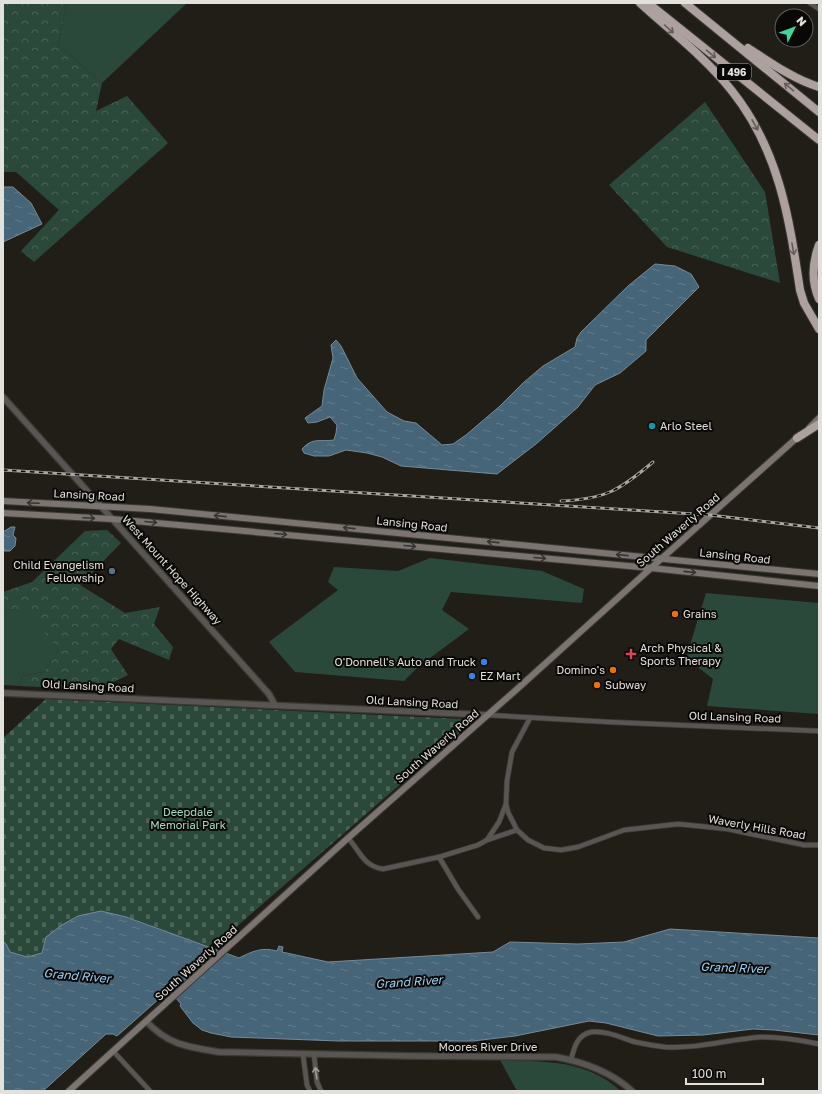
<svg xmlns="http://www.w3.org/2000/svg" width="822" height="1094" viewBox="0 0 822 1094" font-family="'Golos Text',sans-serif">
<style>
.grass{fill:#2b493a}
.forest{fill:url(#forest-crowns)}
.cemetery{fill:url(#cemetery-stones)}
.water{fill:url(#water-ripples);stroke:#768a97}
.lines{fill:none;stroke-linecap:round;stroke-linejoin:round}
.minor-casing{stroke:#3c3933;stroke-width:6}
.tertiary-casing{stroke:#3c3933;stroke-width:8}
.secondary-casing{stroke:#3c3933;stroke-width:8}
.motorway-casing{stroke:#3c3933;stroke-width:10}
.minor{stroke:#595553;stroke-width:4.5}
.tertiary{stroke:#595553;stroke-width:5.5}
.secondary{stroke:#7b7471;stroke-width:6}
.motorway{stroke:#aca19e;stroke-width:8}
.rail-casing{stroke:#a9a7a1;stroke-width:3}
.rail{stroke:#090806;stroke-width:1.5;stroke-dasharray:4.5;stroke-linecap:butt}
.oneway{stroke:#635c5a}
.oneway2{stroke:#373331}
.oneway3{stroke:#9e9b98}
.culture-dot{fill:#0f9aa8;stroke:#090806;stroke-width:1.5}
.service-dot{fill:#5c6f8a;stroke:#090806;stroke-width:1.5}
.food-dot{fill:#e8710a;stroke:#090806;stroke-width:1.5}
.health-dot{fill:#e0444e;stroke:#090806;stroke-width:1.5}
.shop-dot{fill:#3f7fe0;stroke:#090806;stroke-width:1.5}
.labels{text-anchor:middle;stroke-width:4;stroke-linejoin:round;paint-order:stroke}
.shield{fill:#090806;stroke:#a2a09c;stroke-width:1}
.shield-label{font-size:10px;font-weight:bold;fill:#e3e1dc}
.poi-label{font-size:11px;fill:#e3e1dc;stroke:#090806;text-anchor:start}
.street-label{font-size:11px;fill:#e3e1dc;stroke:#090806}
.park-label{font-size:11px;fill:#a2dfbf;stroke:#090806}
.water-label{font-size:12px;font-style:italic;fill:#9ad2f6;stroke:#090806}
</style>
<defs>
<pattern id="forest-crowns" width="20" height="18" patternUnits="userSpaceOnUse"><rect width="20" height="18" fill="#2b493a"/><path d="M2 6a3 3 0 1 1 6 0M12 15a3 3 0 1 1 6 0" fill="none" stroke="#4a6356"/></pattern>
<pattern id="cemetery-stones" width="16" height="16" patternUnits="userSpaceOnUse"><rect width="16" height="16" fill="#2b493a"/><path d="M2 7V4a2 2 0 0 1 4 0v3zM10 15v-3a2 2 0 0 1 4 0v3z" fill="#4a6356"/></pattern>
<pattern id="water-ripples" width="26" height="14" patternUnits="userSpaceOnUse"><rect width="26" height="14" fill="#476579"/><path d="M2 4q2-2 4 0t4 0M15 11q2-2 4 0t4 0" fill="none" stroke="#617b8b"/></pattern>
</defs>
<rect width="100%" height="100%" fill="#211e17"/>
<g class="grass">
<polygon points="62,3 187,3 102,83 58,45 66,8"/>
<polygon points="430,558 542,571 584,589 582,603 451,592 442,610 469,629 418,667 404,681 295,672 269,642 338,590 328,582 334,567 398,571"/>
<polygon points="706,593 819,603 819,714 707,706 713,679 686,658"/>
<polygon points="3,609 27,610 59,651 43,672 22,676 20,686 3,685"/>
<path d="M500 1060C545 1062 585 1059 621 1091H517Z"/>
</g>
<g class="forest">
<polygon points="3,3 62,3 66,8 58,45 102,83 96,111 127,96 168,143 34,262 21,251 59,210 16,172 3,172"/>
<polygon points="705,102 765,192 780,283 667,247 609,185"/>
<polygon points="107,530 121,543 80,585 125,613 160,607 154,624 173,647 169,660 119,639 111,649 128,675 97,690 20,686 22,676 43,672 59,651 27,611 3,609 3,592 32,582 85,531"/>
</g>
<polygon class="cemetery" points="46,699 462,719 465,725 465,728 212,948 127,917 46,937 42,953 27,957 10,952 6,944 3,941 3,738"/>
<g class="water">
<polygon points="3,187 13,187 31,203 42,224 3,242"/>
<path d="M655 264 675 266 691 274 699 287 646 340V351L620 373 595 385 578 407 536 444 497 474 401 466 382 457 367 453 346 450 329 456H314L304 453 302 449C313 437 319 442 334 440L336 433 337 425 330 417 317 422 308 423 305 418 322 406 324 390 333 358 331 345 336 340 341 346 357 378 387 412 404 421 416 423 442 445 453 444 466 435 500 406 523 383 543 366 575 347 577 338 581 332 628 286Z"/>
<polygon points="11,527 15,527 13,535 16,538 15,546 10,551 3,551 3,532"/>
<path d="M101 911 126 917 239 958C253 951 262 947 277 951L279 946 283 947 282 952 328 962 493 952 510 942 578 944 624 942 670 929 819 938V1035L774 1030 753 1029 703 1035 658 1036 606 1023 589 1021 515 1036 473 1041H339L231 1037 211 1033 202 1030 193 1023 180 1006 181 1004 169 990 117 1036 113 1034H106L43 1091H3V941L6 944 10 952 27 957 42 953 46 937 62 925 78 916Z"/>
</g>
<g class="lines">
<g class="minor-casing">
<g id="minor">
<polyline points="810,3 819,9"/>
<polyline points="488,715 609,722 819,731"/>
<polyline points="530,718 512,752 507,781 506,804 508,812 517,830 528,840 544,848 561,850 578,847 624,830 678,824 728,829 804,845 819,845"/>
<path d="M348 838C360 851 363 866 383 869L439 857 478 845 487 840 517 830"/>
<polyline points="487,840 499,822 506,804"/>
<polyline points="439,857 458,889 478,917"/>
<polyline points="113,1051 150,1091"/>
<polyline points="303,1055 307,1085 310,1091"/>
<polyline points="314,1055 317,1082 321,1091"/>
<path d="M571 1060C574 1048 577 1035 591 1032 605 1030 622 1038 635 1042 645 1044 655 1046 665 1047 698 1049 729 1039 762 1037 781 1037 800 1040 819 1044"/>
</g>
</g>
<g class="tertiary-casing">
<g id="tertiary">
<polyline points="3,397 269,694 275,705"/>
<polyline points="3,693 488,715"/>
<path d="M146 1021C168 1045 188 1047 219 1052L413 1056 556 1057C584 1062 611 1072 632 1091"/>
</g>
</g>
<g class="secondary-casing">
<g id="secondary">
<polyline points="809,428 819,418"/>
<polyline points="3,501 150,509 819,574"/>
<polyline points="3,513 112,519 651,568 819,586"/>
<polyline points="69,1091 348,838 516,690 651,568 800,435"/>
</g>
</g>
<g class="motorway-casing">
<g id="motorway">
<path d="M640 3C671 31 706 58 732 91 779 150 789 217 800 290L804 303 819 329"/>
<polyline points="648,3 819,140"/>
<polyline points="685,3 819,112"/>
<path d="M748 48C771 63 793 79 819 87"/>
<path d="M819 245C812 264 811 281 819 299"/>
<polyline points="797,438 819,424"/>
</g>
</g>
<use href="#minor" class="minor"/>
<use href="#tertiary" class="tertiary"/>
<use href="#secondary" class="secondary"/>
<use href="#motorway" class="motorway"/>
<g class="rail-casing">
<g id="rail">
<polyline points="3,470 710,515 819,528"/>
<path d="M561 501C606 499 620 490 653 462"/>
</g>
</g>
<use href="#rail" class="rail"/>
</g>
<defs><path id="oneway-shaft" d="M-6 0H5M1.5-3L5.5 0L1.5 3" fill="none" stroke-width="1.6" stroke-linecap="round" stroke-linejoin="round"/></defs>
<g class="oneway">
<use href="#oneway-shaft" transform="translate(669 29) rotate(42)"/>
<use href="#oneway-shaft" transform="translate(711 54) rotate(39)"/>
<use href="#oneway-shaft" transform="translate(789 87) rotate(-141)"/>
<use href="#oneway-shaft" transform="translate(755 125) rotate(61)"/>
<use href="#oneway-shaft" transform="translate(793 249) rotate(80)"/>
</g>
<g class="oneway2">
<use href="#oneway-shaft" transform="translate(33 503) rotate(-177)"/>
<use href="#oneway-shaft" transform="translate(220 516) rotate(-174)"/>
<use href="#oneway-shaft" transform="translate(89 518) rotate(3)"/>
<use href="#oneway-shaft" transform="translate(151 522) rotate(5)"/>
<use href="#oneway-shaft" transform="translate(349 528) rotate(-174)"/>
<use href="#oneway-shaft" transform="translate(281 534) rotate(5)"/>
<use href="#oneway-shaft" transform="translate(493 542) rotate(-174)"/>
<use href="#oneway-shaft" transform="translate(410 546) rotate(5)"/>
<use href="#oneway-shaft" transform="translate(622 555) rotate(-174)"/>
<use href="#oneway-shaft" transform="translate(540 558) rotate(5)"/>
<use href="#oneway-shaft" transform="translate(690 572) rotate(6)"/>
</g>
<use class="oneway3" href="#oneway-shaft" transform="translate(316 1073) rotate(-98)"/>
<circle class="culture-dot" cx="652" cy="426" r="4"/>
<circle class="service-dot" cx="112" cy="571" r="4"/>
<g class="food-dot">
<circle cx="675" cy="614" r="4"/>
<circle cx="613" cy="670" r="4"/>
<circle cx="597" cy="685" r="4"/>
</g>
<path class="health-dot" d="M629 648h4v4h4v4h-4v4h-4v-4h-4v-4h4z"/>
<g class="shop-dot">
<circle cx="484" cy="662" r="4"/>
<circle cx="472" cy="676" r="4"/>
</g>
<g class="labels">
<rect class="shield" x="717" y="64" width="34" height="16" rx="3"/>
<g class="shield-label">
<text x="734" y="76">I 496</text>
</g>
<g class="poi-label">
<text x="660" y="430">Arlo Steel</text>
<text x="104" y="569" text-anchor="end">Child Evangelism<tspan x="104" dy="13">Fellowship</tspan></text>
<text x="683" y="618">Grains</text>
<text x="640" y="652">Arch Physical &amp;<tspan x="640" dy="13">Sports Therapy</tspan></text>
<text x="476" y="666" text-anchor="end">O'Donnell's Auto and Truck</text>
<text x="605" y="674" text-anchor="end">Domino's</text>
<text x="480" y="680">EZ Mart</text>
<text x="605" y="689">Subway</text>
</g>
<g class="street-label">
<text transform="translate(89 495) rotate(3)" y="4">Lansing Road</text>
<text transform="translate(412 524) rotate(6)" y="4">Lansing Road</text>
<text transform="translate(678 530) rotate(-41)" y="4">South Waverly Road</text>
<text transform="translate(735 556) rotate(6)" y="4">Lansing Road</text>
<text transform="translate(172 570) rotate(48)" y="4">West Mount Hope Highway</text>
<text transform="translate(88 686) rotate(3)" y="4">Old Lansing Road</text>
<text transform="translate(412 702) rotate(3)" y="4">Old Lansing Road</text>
<text transform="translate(735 717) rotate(2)" y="4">Old Lansing Road</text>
<text transform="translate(437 746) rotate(-41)" y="4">South Waverly Road</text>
<text transform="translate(757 827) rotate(10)" y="4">Waverly Hills Road</text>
<text transform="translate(196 963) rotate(-42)" y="4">South Waverly Road</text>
<text x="488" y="1051">Moores River Drive</text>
</g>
<g class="park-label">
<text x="188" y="816">Deepdale<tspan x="188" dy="13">Memorial Park</tspan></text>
</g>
<g class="water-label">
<text transform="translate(734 968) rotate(2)" y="4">Grand River</text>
<text transform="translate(77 976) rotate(5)" y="4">Grand River</text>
<text transform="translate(409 982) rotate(-4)" y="4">Grand River</text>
</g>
</g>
<rect width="822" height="1094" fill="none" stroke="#e3e1dc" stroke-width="8"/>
<g transform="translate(794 28) rotate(48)"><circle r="19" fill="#090806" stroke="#605f5c"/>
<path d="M0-3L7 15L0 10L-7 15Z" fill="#3fd4a2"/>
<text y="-6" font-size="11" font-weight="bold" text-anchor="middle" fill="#e3e1dc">N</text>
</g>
<path d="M686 1078v6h77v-6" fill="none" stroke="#e3e1dc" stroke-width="2"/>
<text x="692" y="1078" font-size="12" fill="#e3e1dc" stroke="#090806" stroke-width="3" paint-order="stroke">100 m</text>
</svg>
